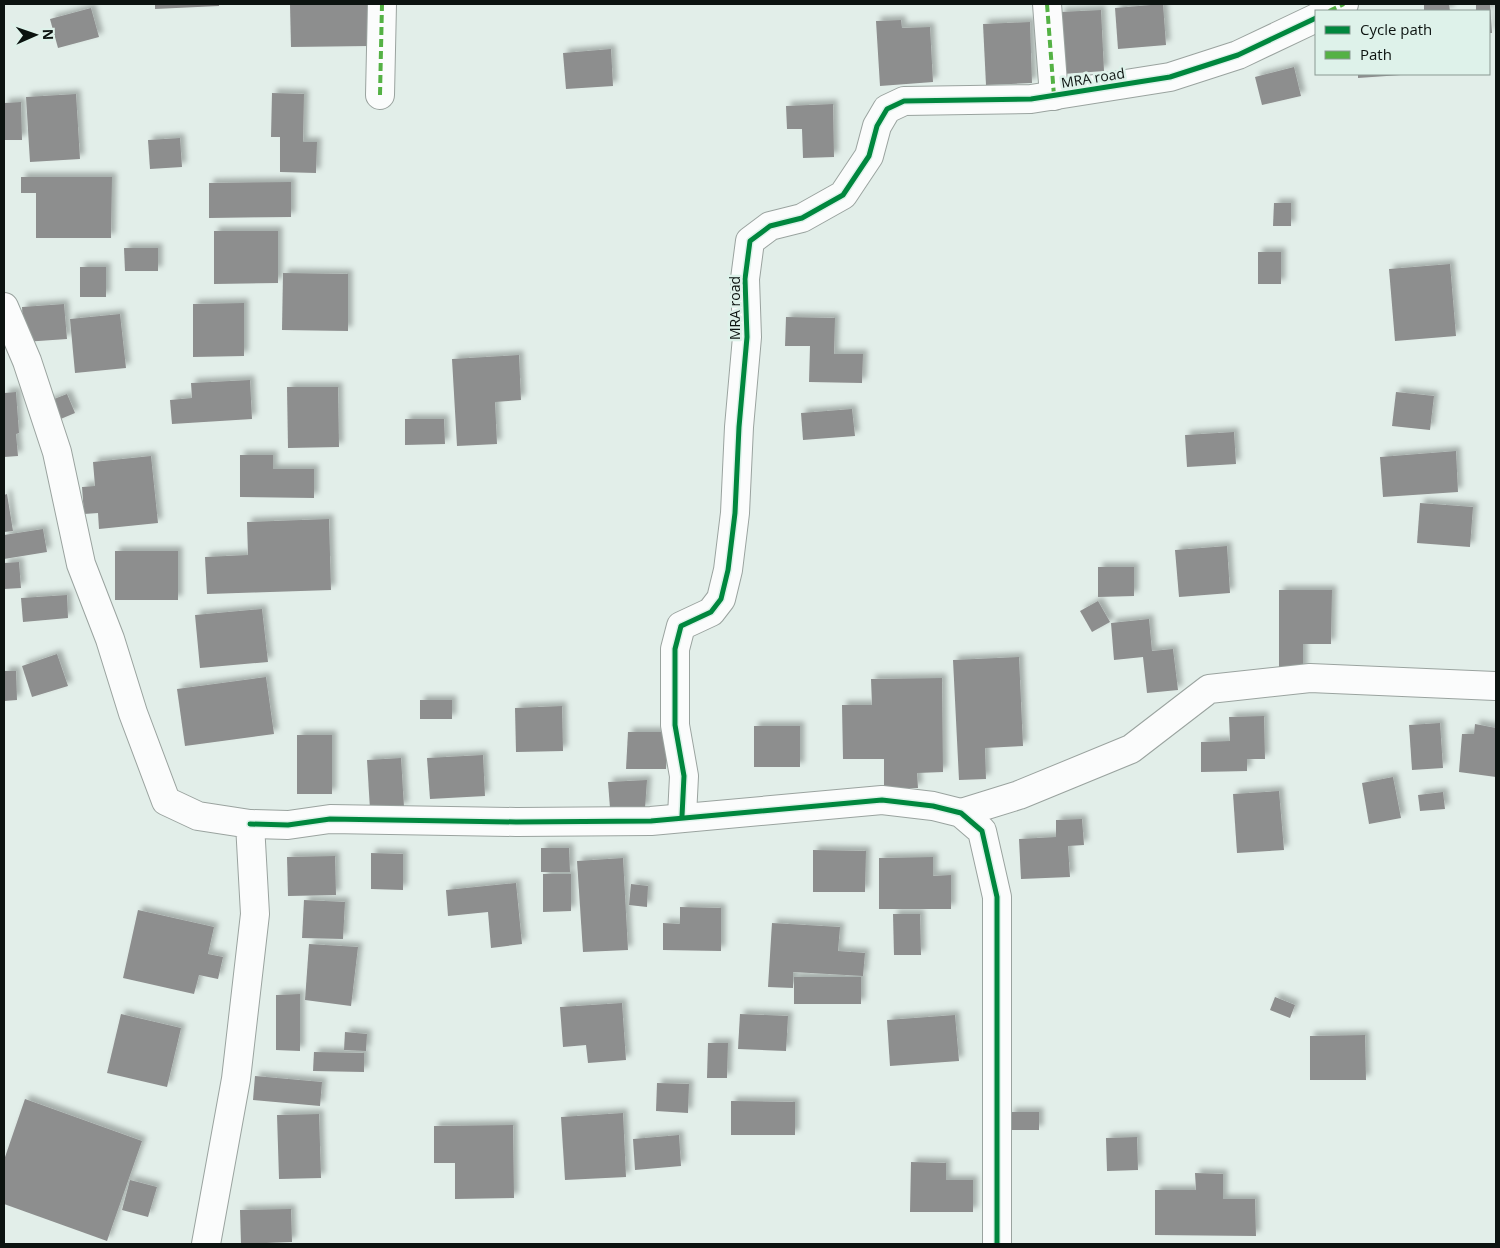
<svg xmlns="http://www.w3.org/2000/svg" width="1500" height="1248" viewBox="0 0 1500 1248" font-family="'Open Sans',sans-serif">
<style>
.building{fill:#8d8e8e;filter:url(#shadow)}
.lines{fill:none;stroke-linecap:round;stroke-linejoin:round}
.minor-casing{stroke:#9aa39f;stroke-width:30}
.minor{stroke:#fbfcfc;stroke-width:28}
.quiet{stroke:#54b144;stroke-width:4;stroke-dasharray:8 4;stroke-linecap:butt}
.cycleway-casing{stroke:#def2ea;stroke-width:8}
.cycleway{stroke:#00873e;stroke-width:5}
.labels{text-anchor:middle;stroke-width:5;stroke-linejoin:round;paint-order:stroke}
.street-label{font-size:14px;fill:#0c1310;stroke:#def2ea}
</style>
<defs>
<filter id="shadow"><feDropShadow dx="4.5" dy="-4.5" stdDeviation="2.5" flood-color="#0004"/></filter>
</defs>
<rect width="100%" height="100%" fill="#e2eee9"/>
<g class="building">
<polygon points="155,4 219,4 219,6 155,9"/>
<polygon points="290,4 369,4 369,46 291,47"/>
<polygon points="1163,4 1166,45 1118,49 1115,8"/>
<polygon points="1424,4 1449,4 1450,11 1424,11"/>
<polygon points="1490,4 1492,33 1489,33 1489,11 1476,11 1476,5"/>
<polygon points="91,8 99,37 58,48 50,19"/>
<polygon points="1101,10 1104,71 1063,74 1060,12"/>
<polygon points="901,20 902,28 930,27 933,82 880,86 876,21"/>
<polygon points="1030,22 1032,83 986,85 983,24"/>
<polygon points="611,49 613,86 566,89 563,53"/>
<polygon points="1294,67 1301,96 1262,105 1255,77"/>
<polygon points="1358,74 1401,74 1401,75 1358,78"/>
<polygon points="272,93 304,94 303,142 317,142 316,173 280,172 280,137 271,137"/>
<polygon points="76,94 80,159 30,162 26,97"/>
<polygon points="21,102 22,140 4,140 4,103"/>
<polygon points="833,104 834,157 803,158 802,129 787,129 786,106"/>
<polygon points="180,138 182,167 150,169 148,140"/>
<polygon points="21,177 112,177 111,238 36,238 36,193 21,193"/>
<polygon points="291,182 291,217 209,218 209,183"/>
<polygon points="1274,203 1291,203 1291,226 1273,226"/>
<polygon points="214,231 278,231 278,283 214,284"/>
<polygon points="124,248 158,248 158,271 125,271"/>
<rect x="1258" y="252" width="23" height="32"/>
<polygon points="1450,264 1456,336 1395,341 1389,269"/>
<rect x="80" y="267" width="26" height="30"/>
<polygon points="283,273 348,274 348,331 282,330"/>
<polygon points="244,303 244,356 193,357 193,304"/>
<polygon points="64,304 67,339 24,342 22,307"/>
<polygon points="120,314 126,368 75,373 70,319"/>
<polygon points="786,317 835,318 834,354 863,354 862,383 809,382 810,346 785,346"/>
<polygon points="519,355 521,400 495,402 497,444 457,446 452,359"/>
<polygon points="250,380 252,419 172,424 170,400 192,398 191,383"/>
<polygon points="287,387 338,387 339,447 288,448"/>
<polygon points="16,392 19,433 16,434 18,456 4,457 4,393"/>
<polygon points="1396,392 1434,396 1430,430 1392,426"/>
<polygon points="67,394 75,413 51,423 44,403"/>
<polygon points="852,409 855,436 803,440 801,413"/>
<polygon points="405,419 444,419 445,444 405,445"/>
<polygon points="1234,432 1236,464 1187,467 1185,435"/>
<polygon points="1456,451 1458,492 1383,497 1380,457"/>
<polygon points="240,455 273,455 273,469 314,469 314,498 240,497"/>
<polygon points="151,456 158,523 99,529 98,513 84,514 82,487 95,486 93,462"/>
<polygon points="7,494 13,531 4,532 4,495"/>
<polygon points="1420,503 1473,507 1470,547 1417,543"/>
<polygon points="329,519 331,590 207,594 205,557 248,555 247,522"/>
<polygon points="43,529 47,552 4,559 4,535"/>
<polygon points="1227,546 1230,593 1179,597 1175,550"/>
<rect x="115" y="551" width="63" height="49"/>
<polygon points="19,562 21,588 4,589 4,563"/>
<polygon points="1098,567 1134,567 1134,596 1098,597"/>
<polygon points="1279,590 1332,590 1331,644 1303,644 1303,673 1279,673"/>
<polygon points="67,595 68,618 23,622 21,598"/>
<polygon points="1098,601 1110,622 1092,632 1080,611"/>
<polygon points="262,609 268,662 200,668 195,615"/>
<polygon points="1149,619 1152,651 1173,649 1178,690 1147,693 1143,657 1114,660 1111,623"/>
<polygon points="57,654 68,686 32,697 22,666"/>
<polygon points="1019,657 1023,746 985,748 986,779 959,780 953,660"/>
<polygon points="4,671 16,671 17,700 4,701"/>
<polygon points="266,677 274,734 185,746 177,689"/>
<polygon points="942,678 943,772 917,773 918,788 884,788 884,759 843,759 842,705 872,705 871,679"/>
<rect x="420" y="700" width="32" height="19"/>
<polygon points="562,706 563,751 516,752 515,708"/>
<polygon points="1264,716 1265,759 1247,759 1247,771 1201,772 1201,742 1230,741 1229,717"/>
<polygon points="1440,723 1443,768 1412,770 1409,725"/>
<polygon points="1475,724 1496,728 1496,777 1459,772 1462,734 1474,734"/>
<rect x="754" y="726" width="46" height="41"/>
<polygon points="628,732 667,732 666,769 626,769"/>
<rect x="297" y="735" width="35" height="59"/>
<polygon points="483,755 485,796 430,799 427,758"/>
<polygon points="401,758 404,807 370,809 367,760"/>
<polygon points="1393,777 1401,818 1369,824 1362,783"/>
<polygon points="647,780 645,809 610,808 608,782"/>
<polygon points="1279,791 1284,850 1237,853 1233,794"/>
<polygon points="1443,792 1445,809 1420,811 1418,795"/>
<polygon points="1082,819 1084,845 1068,846 1070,877 1021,879 1019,839 1056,837 1056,820"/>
<polygon points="541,848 569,848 570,872 541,872"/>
<polygon points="813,850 866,851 865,892 813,892"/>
<polygon points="371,853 403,854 403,890 371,889"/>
<polygon points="335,856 336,895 288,896 287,857"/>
<polygon points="933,857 933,876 951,875 951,909 879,909 879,858"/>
<polygon points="623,858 628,950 583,952 577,861"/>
<polygon points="543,874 571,874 571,911 543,912"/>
<polygon points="516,883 522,944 491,948 488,912 448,916 446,890"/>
<polygon points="631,884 648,886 647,907 629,905"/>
<polygon points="304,900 345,902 343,939 302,938"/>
<polygon points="680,907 721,908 721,951 663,950 663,923 680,924"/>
<polygon points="138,910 214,927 208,954 223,957 218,979 199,975 194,994 123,978"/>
<polygon points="893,914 920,914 921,955 894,955"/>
<polygon points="772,923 840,927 838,951 865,953 863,976 793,972 793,988 768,987"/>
<polygon points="309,944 358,947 351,1006 305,1000"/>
<rect x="794" y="977" width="67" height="27"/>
<polygon points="300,994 300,1051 276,1050 276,995"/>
<polygon points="1275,997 1295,1005 1290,1018 1270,1010"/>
<polygon points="622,1003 626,1060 588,1063 586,1045 563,1047 560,1007"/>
<polygon points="121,1014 181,1028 167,1087 107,1073"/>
<polygon points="740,1014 788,1016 786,1051 738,1049"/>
<polygon points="955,1015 959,1061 890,1066 887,1020"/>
<polygon points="345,1032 367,1034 366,1051 344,1050"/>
<polygon points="1365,1035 1366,1080 1310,1080 1310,1036"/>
<polygon points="708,1043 728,1043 727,1078 707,1078"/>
<polygon points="314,1052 364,1053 364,1072 313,1071"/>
<polygon points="255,1076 322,1082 320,1106 253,1100"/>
<polygon points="657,1083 689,1084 688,1113 656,1111"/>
<polygon points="25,1099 142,1141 107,1241 4,1204 4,1160"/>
<polygon points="731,1101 795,1102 795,1135 731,1135"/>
<rect x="1010" y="1112" width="29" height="18"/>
<polygon points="623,1113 626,1177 565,1180 561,1117"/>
<polygon points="319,1114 321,1178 279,1179 277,1115"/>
<polygon points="513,1125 514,1198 455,1199 455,1163 434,1163 434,1126"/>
<polygon points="679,1135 681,1166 635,1170 633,1139"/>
<polygon points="1137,1137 1138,1170 1107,1171 1106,1138"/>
<polygon points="911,1162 946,1163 946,1180 973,1180 973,1212 910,1212"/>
<polygon points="1195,1173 1223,1174 1223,1199 1255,1199 1256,1236 1155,1235 1155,1190 1196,1190"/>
<polygon points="130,1180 157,1187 148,1217 122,1210"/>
<polygon points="291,1209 292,1242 241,1244 240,1210"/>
</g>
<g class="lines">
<g class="minor-casing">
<g id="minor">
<polyline points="1047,4 1054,96"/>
<polyline points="1329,11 1344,4"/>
<polyline points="380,95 382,4"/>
<polyline points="4,307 27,361 57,452 81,564 110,639 133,713 166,801 198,816 250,824 255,914 236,1079 206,1244"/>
<polyline points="961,813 1019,795 1131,749 1209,689 1310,678 1495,686"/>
<polyline points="682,816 684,776 675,725 675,649 681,626 711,612 721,599 728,570 735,513 739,427 747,337 745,279 750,241 770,226 802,218 843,195 869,156 877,126 887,109 904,101 1031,99 1170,77 1238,55 1316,18"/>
<polyline points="250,824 288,825 330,819 516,822 651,821 882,800 933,806 961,813 982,831 997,897 997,1244"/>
</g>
</g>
<use href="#minor" class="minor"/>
<g class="quiet">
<polyline points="1047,4 1054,96"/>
<polyline points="1329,11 1344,4"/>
<polyline points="380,95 382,4"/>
</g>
<g class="cycleway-casing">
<g id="cycleway">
<polyline points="682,816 684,776 675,725 675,649 681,626 711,612 721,599 728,570 735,513 739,427 747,337 745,279 750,241 770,226 802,218 843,195 869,156 877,126 887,109 904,101 1031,99 1170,77 1238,55 1316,18"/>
<polyline points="250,824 288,825 330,819 516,822 651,821 882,800 933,806 961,813 982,831 997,897 997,1244"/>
</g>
</g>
<use href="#cycleway" class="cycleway"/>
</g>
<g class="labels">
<g class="street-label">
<text transform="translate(1093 78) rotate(-9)" y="5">MRA road</text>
<text transform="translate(735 308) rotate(-90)" y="5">MRA road</text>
</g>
</g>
<rect width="1500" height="1248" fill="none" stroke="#0c1310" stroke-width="10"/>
<rect x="1315" y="10" width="175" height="65" fill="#def2ea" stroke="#8a9993"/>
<rect x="1325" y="26" width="25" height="8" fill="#00873e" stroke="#8a9993"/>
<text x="1360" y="35" font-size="15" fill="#0c1310">Cycle path</text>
<rect x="1325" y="51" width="25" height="8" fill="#54b144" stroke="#8a9993"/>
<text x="1360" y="60" font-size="15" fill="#0c1310">Path</text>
<g transform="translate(35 35) rotate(88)" stroke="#def2ea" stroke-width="4" paint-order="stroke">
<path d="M0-4L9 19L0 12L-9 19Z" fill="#0c1310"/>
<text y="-8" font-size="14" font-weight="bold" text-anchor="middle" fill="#0c1310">N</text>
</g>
</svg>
